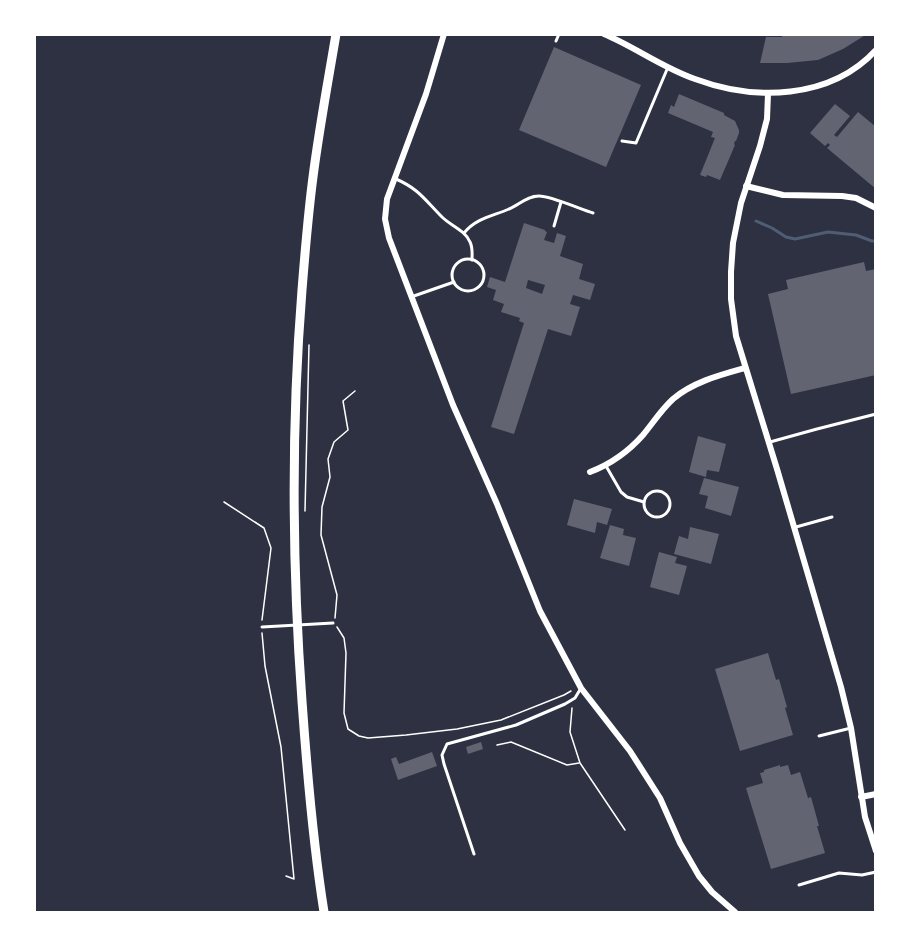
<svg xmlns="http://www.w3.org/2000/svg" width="910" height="947" viewBox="0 0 910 947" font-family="'Varela Round',sans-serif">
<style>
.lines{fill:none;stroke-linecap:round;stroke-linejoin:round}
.stream{stroke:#4f5d75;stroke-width:3}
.building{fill:#626471;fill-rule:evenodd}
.path{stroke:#fff;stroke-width:1.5}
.service{stroke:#fff;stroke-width:3}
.minor{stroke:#fff;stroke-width:6}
.primary{stroke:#fff;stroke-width:9}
</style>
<rect width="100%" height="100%" fill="#2d3142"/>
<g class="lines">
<polyline class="stream" points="756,221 772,228 786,237 795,239 828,232 856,235 872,241 876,241"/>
</g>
<g class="building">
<polygon points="783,34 867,34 843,49 818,60 787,63 760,63 766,37 782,37"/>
<polygon points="554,47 641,85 606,167 519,130"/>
<polygon points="679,94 724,113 724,115 735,121 739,130 739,133 736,141 735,141 734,144 735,145 720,180 707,175 706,177 700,175 715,138 711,137 713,132 668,113 671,105 674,107"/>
<polygon points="835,104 850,116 834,135 837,137 858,112 876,127 876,189 827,148 830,145 828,143 825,146 810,133"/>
<path d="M524 223 545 230V231L547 232 544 240 554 243 557 233 566 236 560 256 583 264 579 279 595 284 590 300 573 295 570 304 580 307 571 336 548 329 514 434 491 427 524 323 519 321 520 318 501 312 504 304 493 300 496 290 487 287 490 277 505 282ZM528 280 545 285 542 294 526 288Z"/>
<polygon points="864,262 866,271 876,269 876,375 791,394 768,294 788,289 786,280"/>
<polygon points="698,436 726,444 719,472 707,470 706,477 689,472"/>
<polygon points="704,478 739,487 731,516 705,508 708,496 699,494"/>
<polygon points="574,499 612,509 607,525 597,522 595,533 567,525"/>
<polygon points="610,525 624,529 623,535 636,538 629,566 600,558"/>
<polygon points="690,527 719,534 711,564 674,554 679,536 688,539"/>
<polygon points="659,552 677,557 675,563 687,566 679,595 650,587"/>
<polygon points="768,653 776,680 779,679 787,707 785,708 793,735 740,751 715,669"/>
<polygon points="481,742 483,749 468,754 466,747"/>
<polygon points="432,752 437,766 398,780 391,759 396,757 399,764"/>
<polygon points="780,765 780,767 788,765 791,775 800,772 808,798 811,797 819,826 817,826 825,853 771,869 746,788 763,783 760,773 764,772 764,770"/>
</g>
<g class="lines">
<g class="path">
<polyline points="224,502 264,528 271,548 262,620"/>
<polyline points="305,511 309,345"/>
<polyline points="335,618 337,595 321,535 322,507 330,477 328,459 334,442 348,430 343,401 355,391"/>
<polyline points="337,627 344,638 346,653 344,713 348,729 359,736 368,738 406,735 457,729 501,720 564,695 571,691"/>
<polyline points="262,633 265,666 281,747 294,879 286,876"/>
<polyline points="572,708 570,732 580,763 625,830"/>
<polyline points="497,745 511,742 567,765 579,763"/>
</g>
<g class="service">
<polyline points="556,41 559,34"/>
<polyline points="622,141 636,143 668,67"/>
<path d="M396 179C419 189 425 200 442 217 451 226 465 230 470 242 473 248 472 254 472 260"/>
<polyline points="554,226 561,202"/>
<path d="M464 233C476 218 493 216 509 209 519 205 527 196 539 196 551 196 580 209 593 213"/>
<circle cx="468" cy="275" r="16"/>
<polyline points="411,297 454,282"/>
<polyline points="770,442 817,429 876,414"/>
<polyline points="606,466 621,492 627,497 644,502"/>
<circle cx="657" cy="504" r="13"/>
<polyline points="796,527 832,517"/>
<polyline points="262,627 333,623"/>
<polyline points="819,736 851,728"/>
<polyline points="474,854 444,764 442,755 447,744 516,725 565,704 575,698 581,688"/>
<polyline points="799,885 839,873 862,875 876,872"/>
</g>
<g class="minor">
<polyline points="444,34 426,94 387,199 385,219 389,238 453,405 497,504 540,611 581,688 630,751 660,798 680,843 699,876 712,892 735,912"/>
<path d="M604 34C635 47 663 68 695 79 754 101 830 100 876 50"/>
<polyline points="768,94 767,119 760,146 741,203 733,243 731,272 731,299 736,336 777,469 841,687 851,728 865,817 876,851"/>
<polyline points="746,186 783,195 842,196 856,198 876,208"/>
<path d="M590 472C611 464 628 452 643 435 653 423 661 410 673 399 693 382 720 375 745 368"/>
<polyline points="861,797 876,794"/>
</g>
<path class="primary" d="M324 912C313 843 307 772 302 701 292 564 291 427 302 290 305 252 308 215 313 177 319 130 328 82 336 34"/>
</g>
<rect width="910" height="947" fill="none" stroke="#ffffff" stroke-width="72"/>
</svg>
